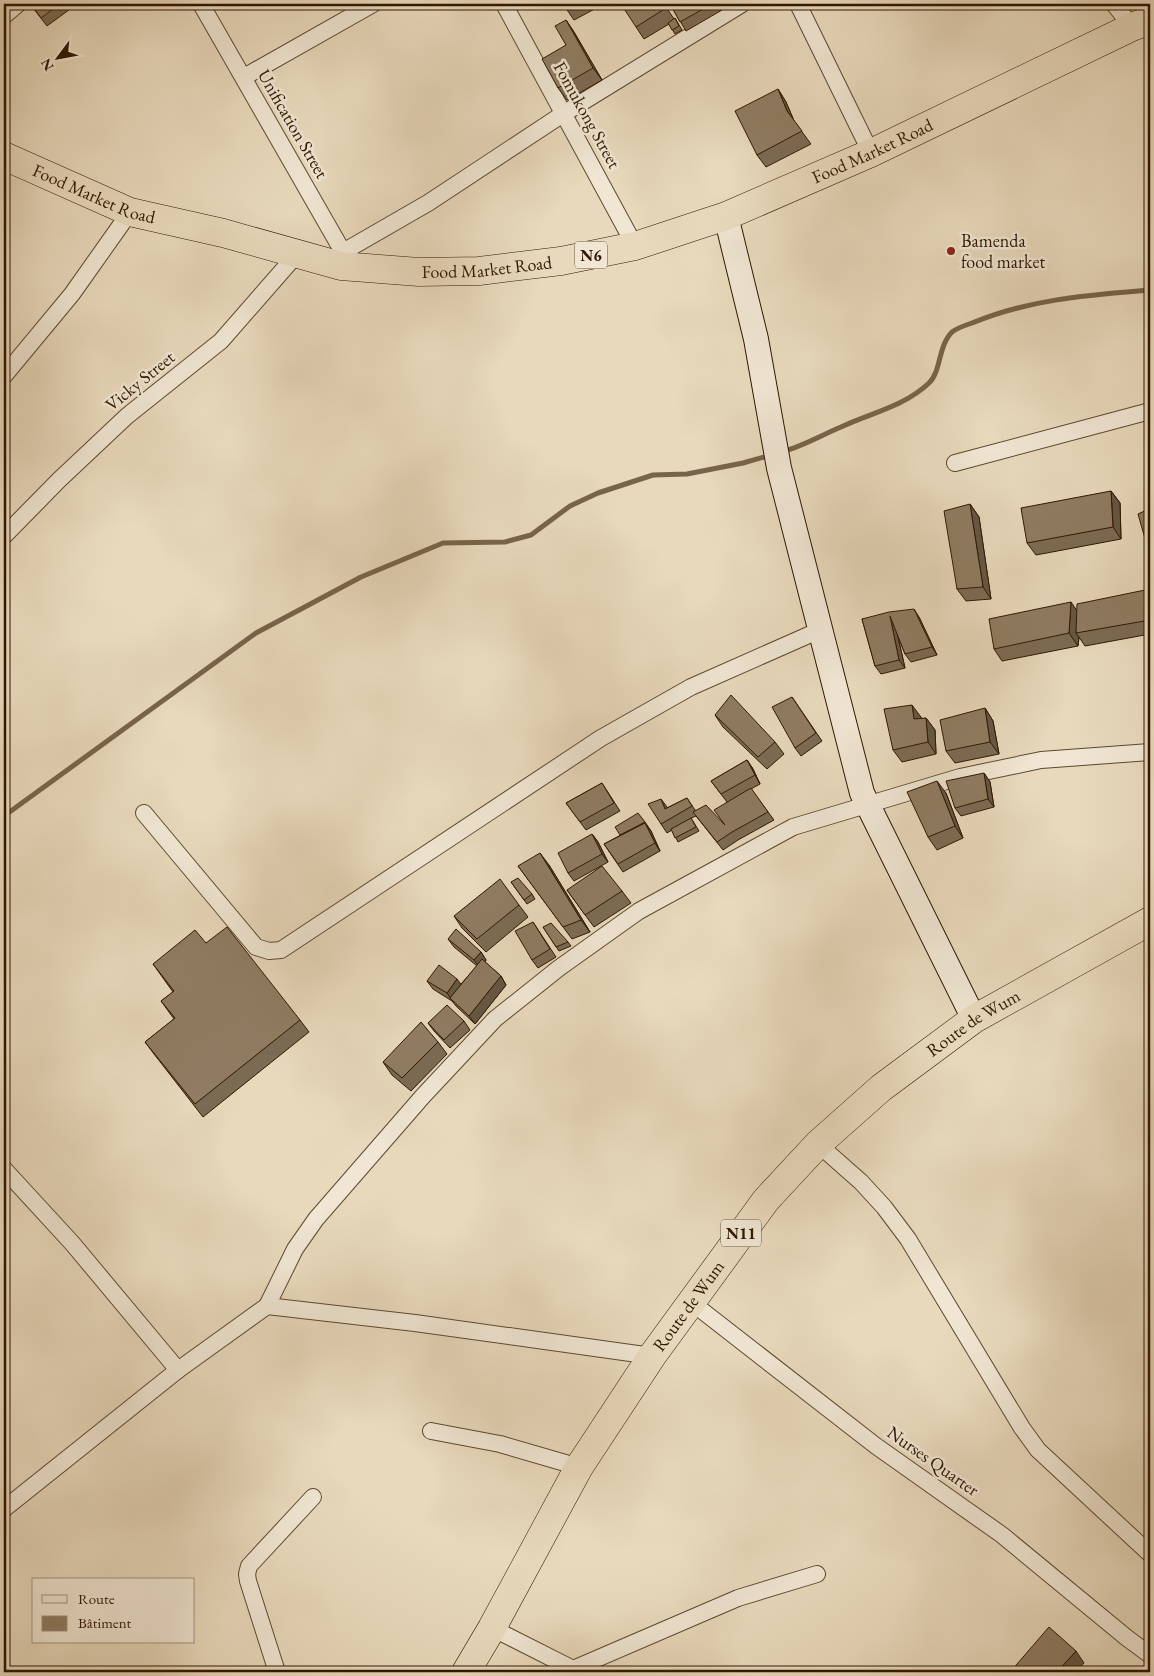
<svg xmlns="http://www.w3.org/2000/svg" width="1154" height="1676" viewBox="0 0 1154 1676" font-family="'EB Garamond',serif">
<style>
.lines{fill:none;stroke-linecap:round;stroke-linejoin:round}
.stream{stroke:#78644a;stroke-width:5}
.street-casing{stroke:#5d482f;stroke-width:18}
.secondary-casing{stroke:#2f1700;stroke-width:26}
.highway-casing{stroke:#2f1700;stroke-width:29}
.street{stroke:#f0e6d3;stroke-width:16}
.secondary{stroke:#f0e6d3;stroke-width:24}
.highway{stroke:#e8d9bc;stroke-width:28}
.wall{fill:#7b6b54;stroke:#2f1700}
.shaded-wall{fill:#645745;stroke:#2f1700}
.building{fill:#8f7c62;stroke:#2f1700}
.poi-dot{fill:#8f2418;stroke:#f0e6d3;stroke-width:2}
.labels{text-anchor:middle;stroke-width:5;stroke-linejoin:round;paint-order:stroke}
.shield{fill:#f0e6d3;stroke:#69553f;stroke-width:1}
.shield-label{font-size:16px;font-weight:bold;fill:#2f1700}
.street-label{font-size:18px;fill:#2f1700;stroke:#f0e6d3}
.poi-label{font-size:18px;fill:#2f1700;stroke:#f0e6d3;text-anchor:start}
</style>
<rect width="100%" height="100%" fill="#e8d9bc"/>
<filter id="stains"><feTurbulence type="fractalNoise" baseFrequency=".004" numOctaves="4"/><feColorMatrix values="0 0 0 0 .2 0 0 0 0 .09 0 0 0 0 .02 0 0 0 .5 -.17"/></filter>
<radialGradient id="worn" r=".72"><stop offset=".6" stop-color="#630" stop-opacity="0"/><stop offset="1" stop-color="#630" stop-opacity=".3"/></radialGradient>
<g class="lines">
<g class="stream">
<path d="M782 452C803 446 822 435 841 427 871 413 905 406 929 383 941 372 938 346 952 332 957 328 966 325 972 323 1029 299 1090 295 1150 290"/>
<polyline points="4,816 256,633 361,577 443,543 505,542 531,535 570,506 598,493 653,475 687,474 743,463 771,455"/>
</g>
<g class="street-casing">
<g id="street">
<polyline points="201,4 343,252 341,261"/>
<polyline points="504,4 635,246"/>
<polyline points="798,4 871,153"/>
<polyline points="1114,4 1132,27"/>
<polyline points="4,16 18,4"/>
<polyline points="244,77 373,4"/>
<polyline points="343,252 428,203 563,114 742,4"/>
<polyline points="4,376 72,294 130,212"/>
<polyline points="955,463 1150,411"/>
<polyline points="4,536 59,480 127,416 221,341 297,254"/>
<polyline points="144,813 256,947 269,951 281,950 601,738 691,687 820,630"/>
<polyline points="818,1144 861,1182 884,1207 908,1239 1022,1428 1038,1450 1150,1554"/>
<polyline points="4,1169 72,1243 178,1370"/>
<polyline points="691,1302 876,1446 1002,1535 1127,1638 1150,1655"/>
<polyline points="267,1306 295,1249 316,1219 423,1096 495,1019 559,968 639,911 793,827 960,777 1041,760 1150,752"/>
<polyline points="431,1431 500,1444 579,1467"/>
<polyline points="4,1509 178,1370 267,1306 415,1323 652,1356"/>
<polyline points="492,1628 579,1672"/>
<polyline points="573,1669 738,1598 817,1574"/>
<polyline points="277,1672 248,1581 247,1574 249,1566 313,1497"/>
</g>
</g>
<g class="secondary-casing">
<polyline id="secondary" points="726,216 756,339 779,468 862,793 974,1019"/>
</g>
<g class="highway-casing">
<g id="highway">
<path id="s1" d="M4 156 130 212 223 233 341 266 419 272 479 271 561 261 635 246 726 216 871 153 1132 27 1150 20"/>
<path id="s2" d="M466 1672 492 1628 579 1467 652 1356 766 1200 818 1144 881 1088 974 1019 1150 921"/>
</g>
</g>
<use href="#street" class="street"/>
<use href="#secondary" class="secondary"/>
<use href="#highway" class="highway"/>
</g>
<g class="wall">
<polygon points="30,4 77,4 47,26"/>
<polygon points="563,4 604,4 574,20"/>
<polygon points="664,4 674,19 675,18 682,30 675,34 669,24 644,39 636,27"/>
<polygon points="670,4 719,4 722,10 686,31"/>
<polygon points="566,20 574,32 602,80 567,100 558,88 566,45"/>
<polygon points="778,89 786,102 794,121 811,144 766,167 757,155"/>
<polygon points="1111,491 1120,503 1121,539 1036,555 1027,543"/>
<polygon points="970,504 979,517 991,599 966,601 957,589"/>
<polygon points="1150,589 1150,634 1085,646 1079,637 1078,646 1002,661 994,649 1077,610"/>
<polygon points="919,617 937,655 911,662 905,654 898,637 905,668 881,674 875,666 862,619"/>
<polygon points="792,697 822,741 801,756 795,748"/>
<polygon points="985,708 993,721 999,754 955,763 946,751"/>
<polygon points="715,715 775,742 784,754 767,769 723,727"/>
<polygon points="921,717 921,719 926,718 935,730 936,754 902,762 893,750"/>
<polygon points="747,760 753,769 760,784 751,789 774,820 738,840 723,850 696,816 691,818 699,831 678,842 672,830 667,833 661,824 667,807 667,808 687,798 695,810 723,823 727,802 711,781"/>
<polygon points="984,773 990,782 994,807 961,816 955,808"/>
<polygon points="602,783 620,811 586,830 566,803"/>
<polygon points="946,793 963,838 937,850 928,837"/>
<polygon points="645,822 651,831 660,851 623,872 604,844"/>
<polygon points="592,834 598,842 608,862 574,881 568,873"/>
<polygon points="549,865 590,932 572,939 518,866"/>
<polygon points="511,882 532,894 535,899 527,904"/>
<polygon points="567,890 622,891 631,903 594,927"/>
<polygon points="519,905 528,917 486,952 462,928 454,916"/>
<polygon points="533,922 556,957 538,968 532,960"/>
<polygon points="543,927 568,942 571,946 559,951"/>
<polygon points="448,939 481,952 486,960 485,962 501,976 506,985 475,1024 456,1006 452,1001 433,989 427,981 461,984 477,966 454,947"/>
<polygon points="206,943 300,1020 309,1032 203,1117 154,1054 145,1042 174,1019 161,1001 173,992 153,964"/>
<polygon points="464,1021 470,1030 450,1048 434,1031 428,1023"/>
<polygon points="438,1042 447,1054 411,1091 392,1075 383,1062"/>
</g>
<g class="shaded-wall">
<polygon points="566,20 574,32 602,80 593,68"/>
<polygon points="778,89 786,102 795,123 787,111"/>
<polygon points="1111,491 1120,503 1121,539 1113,527"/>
<polygon points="970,504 979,517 991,599 983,587"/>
<polygon points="1071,602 1080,615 1076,633 1079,637 1078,646 1069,633"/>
<polygon points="914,609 919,617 937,655 932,647"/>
<polygon points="890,616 895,624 905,668 899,660"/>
<polygon points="912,705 921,717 922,732 914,719"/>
<polygon points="985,708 993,721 999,754 990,742"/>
<polygon points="926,718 935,730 936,754 928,742"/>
<polygon points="747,760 753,769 760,784 755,775"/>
<polygon points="984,773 990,782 994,807 988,799"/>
<polygon points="937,781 946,793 963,838 955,826"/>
<polygon points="661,799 667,807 671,818 665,809"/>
<polygon points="645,823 651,831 660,851 655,843"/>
<polygon points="592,834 598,842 608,862 602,854"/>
<polygon points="540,853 549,865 590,932 581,920"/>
<polygon points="481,952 486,960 480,968 474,960"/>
<polygon points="501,976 506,985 475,1024 469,1016"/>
<polygon points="457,979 463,987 451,999 447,993"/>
<polygon points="1076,1651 1084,1663 1076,1672 1057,1672"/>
</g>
<g class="building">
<polygon points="31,4 60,4 41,18"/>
<polygon points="563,4 572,4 565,8"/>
<polygon points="621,4 664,4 666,8 636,27"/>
<polygon points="670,4 712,4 680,22"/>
<polygon points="675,18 679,26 672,30 668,23"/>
<polygon points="566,20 593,68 558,88 542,59 566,45 555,26"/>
<polygon points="778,89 787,111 802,131 757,155 735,111"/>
<polygon points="1111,491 1113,527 1027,543 1021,508"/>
<polygon points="970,504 983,587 957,589 944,511"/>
<polygon points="1149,509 1150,515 1150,548 1148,549 1138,514"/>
<polygon points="1150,589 1150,620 1076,633 1077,604"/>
<polygon points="1071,602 1069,633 994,649 989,619"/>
<polygon points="914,609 932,647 905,654 890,616 899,660 875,666 862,619 889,612"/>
<polygon points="731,695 775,742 758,757 715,715"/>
<polygon points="792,697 816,733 795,748 772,707"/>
<polygon points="912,705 914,719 926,718 928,742 893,750 884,709"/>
<polygon points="985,708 990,742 946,751 940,720"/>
<polygon points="747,760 755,775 721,794 711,781"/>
<polygon points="984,773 988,799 955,808 946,781"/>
<polygon points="937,781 955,826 928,837 907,792"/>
<polygon points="602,783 614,803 580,822 566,803"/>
<polygon points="751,788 768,812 732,832 717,842 693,812 706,805 725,825 714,810"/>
<polygon points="687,798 692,806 661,824 648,804 661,799 665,809"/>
<polygon points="638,813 645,822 620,835 615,827"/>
<polygon points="691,818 696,827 675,838 671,829"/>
<polygon points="645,823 655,843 618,864 604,844"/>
<polygon points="592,834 602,854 568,873 558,853"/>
<polygon points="540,853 581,920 563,927 518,866"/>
<polygon points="602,866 622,891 585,915 567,890"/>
<polygon points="518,878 532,894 524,900 511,882"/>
<polygon points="500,879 519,905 477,939 454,916"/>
<polygon points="533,922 550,949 532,960 515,931"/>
<polygon points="551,923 568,942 556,947 543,927"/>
<polygon points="227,927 300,1020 195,1104 145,1042 175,1018 161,1001 174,991 153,964 195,930 206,943"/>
<polygon points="456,929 481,952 474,960 448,939"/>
<polygon points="482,959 501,976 469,1016 450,998"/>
<polygon points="439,965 457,979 447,993 427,981"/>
<polygon points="447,1005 464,1021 444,1040 428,1023"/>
<polygon points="421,1022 438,1042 402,1078 383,1062"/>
<polygon points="1049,1627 1076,1651 1057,1672 1012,1672 1011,1671"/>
</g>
<circle class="poi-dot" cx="951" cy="251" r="5"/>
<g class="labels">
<g class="shield">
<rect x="575" y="241.5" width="32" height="27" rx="4"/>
<rect x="721" y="1219.5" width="40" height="27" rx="4"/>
</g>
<g class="shield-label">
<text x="591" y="261">N6</text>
<text x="741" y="1239">N11</text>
</g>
<g class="street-label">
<text transform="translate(587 115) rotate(61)" y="6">Fomukong Street</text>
<text transform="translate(293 124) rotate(60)" y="6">Unification Street</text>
<text dy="6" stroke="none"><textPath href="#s1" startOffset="908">Food Market Road</textPath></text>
<text dy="6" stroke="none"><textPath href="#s1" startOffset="98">Food Market Road</textPath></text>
<text dy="6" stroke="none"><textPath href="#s1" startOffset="502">Food Market Road</textPath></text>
<text transform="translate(140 381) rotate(-39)" y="6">Vicky Street</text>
<text dy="6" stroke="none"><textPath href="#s2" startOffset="834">Route de Wum</textPath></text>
<text dy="6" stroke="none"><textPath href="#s2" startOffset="429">Route de Wum</textPath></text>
<text transform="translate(933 1461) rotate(35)" y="6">Nurses Quarter</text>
</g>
<g class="poi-label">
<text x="961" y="247">Bamenda<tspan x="961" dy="21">food market</tspan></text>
</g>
</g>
<rect width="1154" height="1676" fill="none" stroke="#e8d9bc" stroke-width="20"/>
<rect x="5" y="5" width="1144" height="1666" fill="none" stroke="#2f1700" stroke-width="2.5"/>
<rect x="10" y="10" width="1134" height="1656" fill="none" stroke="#2f1700"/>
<rect x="32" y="1578" width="162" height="65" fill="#f0e6d3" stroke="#a3937f"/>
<rect x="42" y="1595" width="25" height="8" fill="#f0e6d3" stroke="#a3937f"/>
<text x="78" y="1604" font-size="15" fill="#2f1700">Route</text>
<rect x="42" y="1616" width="25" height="15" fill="#8f7c62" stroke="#a3937f"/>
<text x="78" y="1628" font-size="15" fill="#2f1700">Bâtiment</text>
<g transform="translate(58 58) rotate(238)" stroke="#f0e6d3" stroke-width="4" paint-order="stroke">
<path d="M0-4L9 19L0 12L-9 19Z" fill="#2f1700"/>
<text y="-8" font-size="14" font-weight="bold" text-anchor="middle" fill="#2f1700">N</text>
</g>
<rect width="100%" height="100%" filter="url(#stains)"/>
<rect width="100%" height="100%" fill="url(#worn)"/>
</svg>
